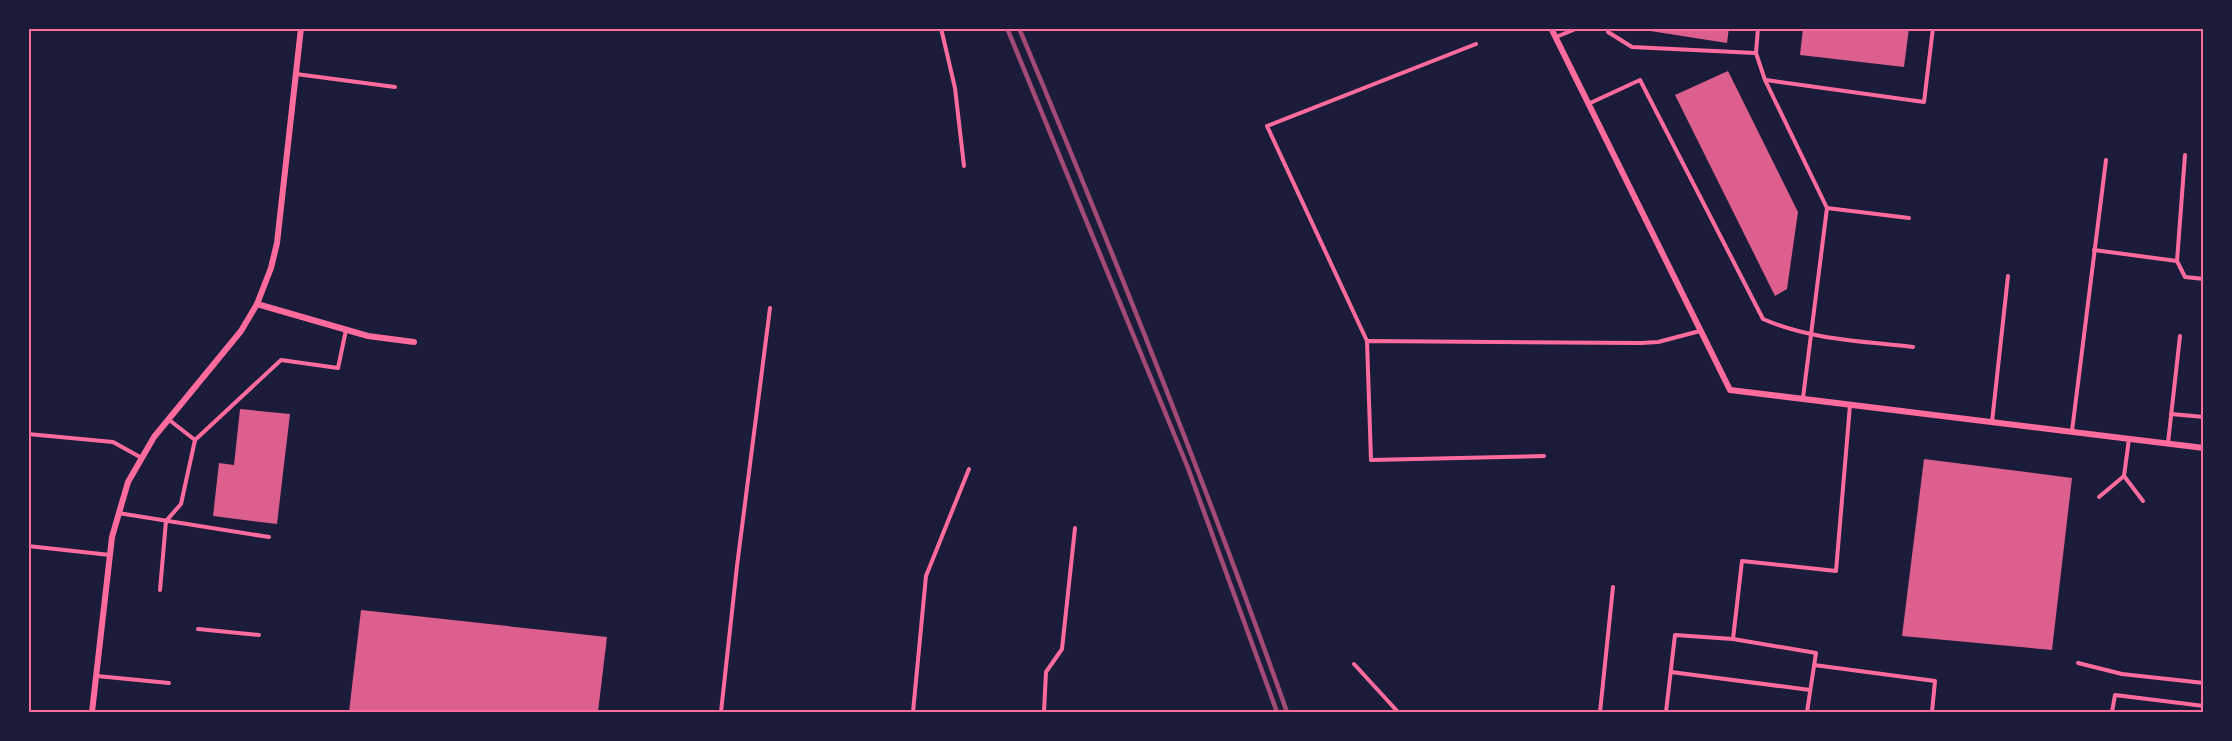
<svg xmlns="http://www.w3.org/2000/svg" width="2232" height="741" viewBox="0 0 2232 741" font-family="'Sofia Sans Condensed',sans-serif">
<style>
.building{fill:#dd5f8e}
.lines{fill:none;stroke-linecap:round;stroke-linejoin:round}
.service{stroke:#ff6b9d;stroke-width:4}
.minor{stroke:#ff6b9d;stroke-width:6}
.rail{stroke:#a44b75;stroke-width:4.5}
.neatline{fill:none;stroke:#ff6b9d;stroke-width:2}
</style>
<rect width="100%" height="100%" fill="#1b1b3a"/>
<g class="building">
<polygon points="1631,28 1729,28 1727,43"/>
<polygon points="1803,28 1909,28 1904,67 1800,55"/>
<polygon points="1728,71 1798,212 1787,289 1775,296 1675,95"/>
<polygon points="240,409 290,414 277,524 213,516 219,463 234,465"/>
<polygon points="1924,459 2072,478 2052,650 1902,636"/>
<polygon points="361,610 607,637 598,712 349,712"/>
</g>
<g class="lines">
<g class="service">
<polyline points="941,28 955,88 964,166"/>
<polyline points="1608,28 1608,32 1632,47 1755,53"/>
<polyline points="1758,28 1756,53 1765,80 1827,208 1803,398"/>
<polyline points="1556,37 1578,28"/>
<polyline points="296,74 395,87"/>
<polyline points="1766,80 1924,102 1933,28"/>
<path d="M1588 104 1640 80 1763 319C1811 340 1863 341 1913 347"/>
<polyline points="2185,155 2177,261 2185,277 2204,279"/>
<polyline points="1827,208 1909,218"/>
<polyline points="2094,250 2177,261"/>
<polyline points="1367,341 1267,126 1476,44"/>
<polyline points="2171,414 2204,417"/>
<polyline points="168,419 195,440"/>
<polyline points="1992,422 2008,276"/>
<polyline points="2072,431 2106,160"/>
<polyline points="28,434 113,442 140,457"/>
<polyline points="2168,443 2180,336"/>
<polyline points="1544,456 1371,460 1367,341 1641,343 1658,342 1700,331"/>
<polyline points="2124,476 2143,501"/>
<polyline points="2099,497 2124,476 2129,439"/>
<polyline points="118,513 269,537"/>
<polyline points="28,546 110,555"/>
<polyline points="160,590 166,521 181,504 195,440 281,360 338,368 346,330"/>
<polyline points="198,629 259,635"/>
<polyline points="1733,639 1742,561 1836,571 1850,405"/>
<polyline points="2078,663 2122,674 2204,683"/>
<polyline points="1354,664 1398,712"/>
<polyline points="1814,665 1935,681 1932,712"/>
<polyline points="1671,672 1810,690"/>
<polyline points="97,676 169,683"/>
<polyline points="721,712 737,566 770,308"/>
<polyline points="913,712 926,576 969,469"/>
<polyline points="1044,712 1046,672 1062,649 1075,528"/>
<polyline points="1600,712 1613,587"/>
<polyline points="1666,712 1675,635 1733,639 1816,653 1807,712"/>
<polyline points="2112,712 2115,695 2204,706"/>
</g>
<g class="minor">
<polyline points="1551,28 1730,390 2204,448"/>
<polyline points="257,304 368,336 414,342"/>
<polyline points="92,712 112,537 128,482 154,437 241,331 257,304 271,268 277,243 301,28"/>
</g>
<g class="rail">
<polyline points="1007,28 1188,468 1277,712"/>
<path d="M1019 28C1114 254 1205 481 1287 712"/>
</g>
</g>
<rect width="2232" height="741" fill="none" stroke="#1b1b3a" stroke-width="60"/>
<rect x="30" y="30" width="2172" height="681" class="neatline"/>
</svg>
